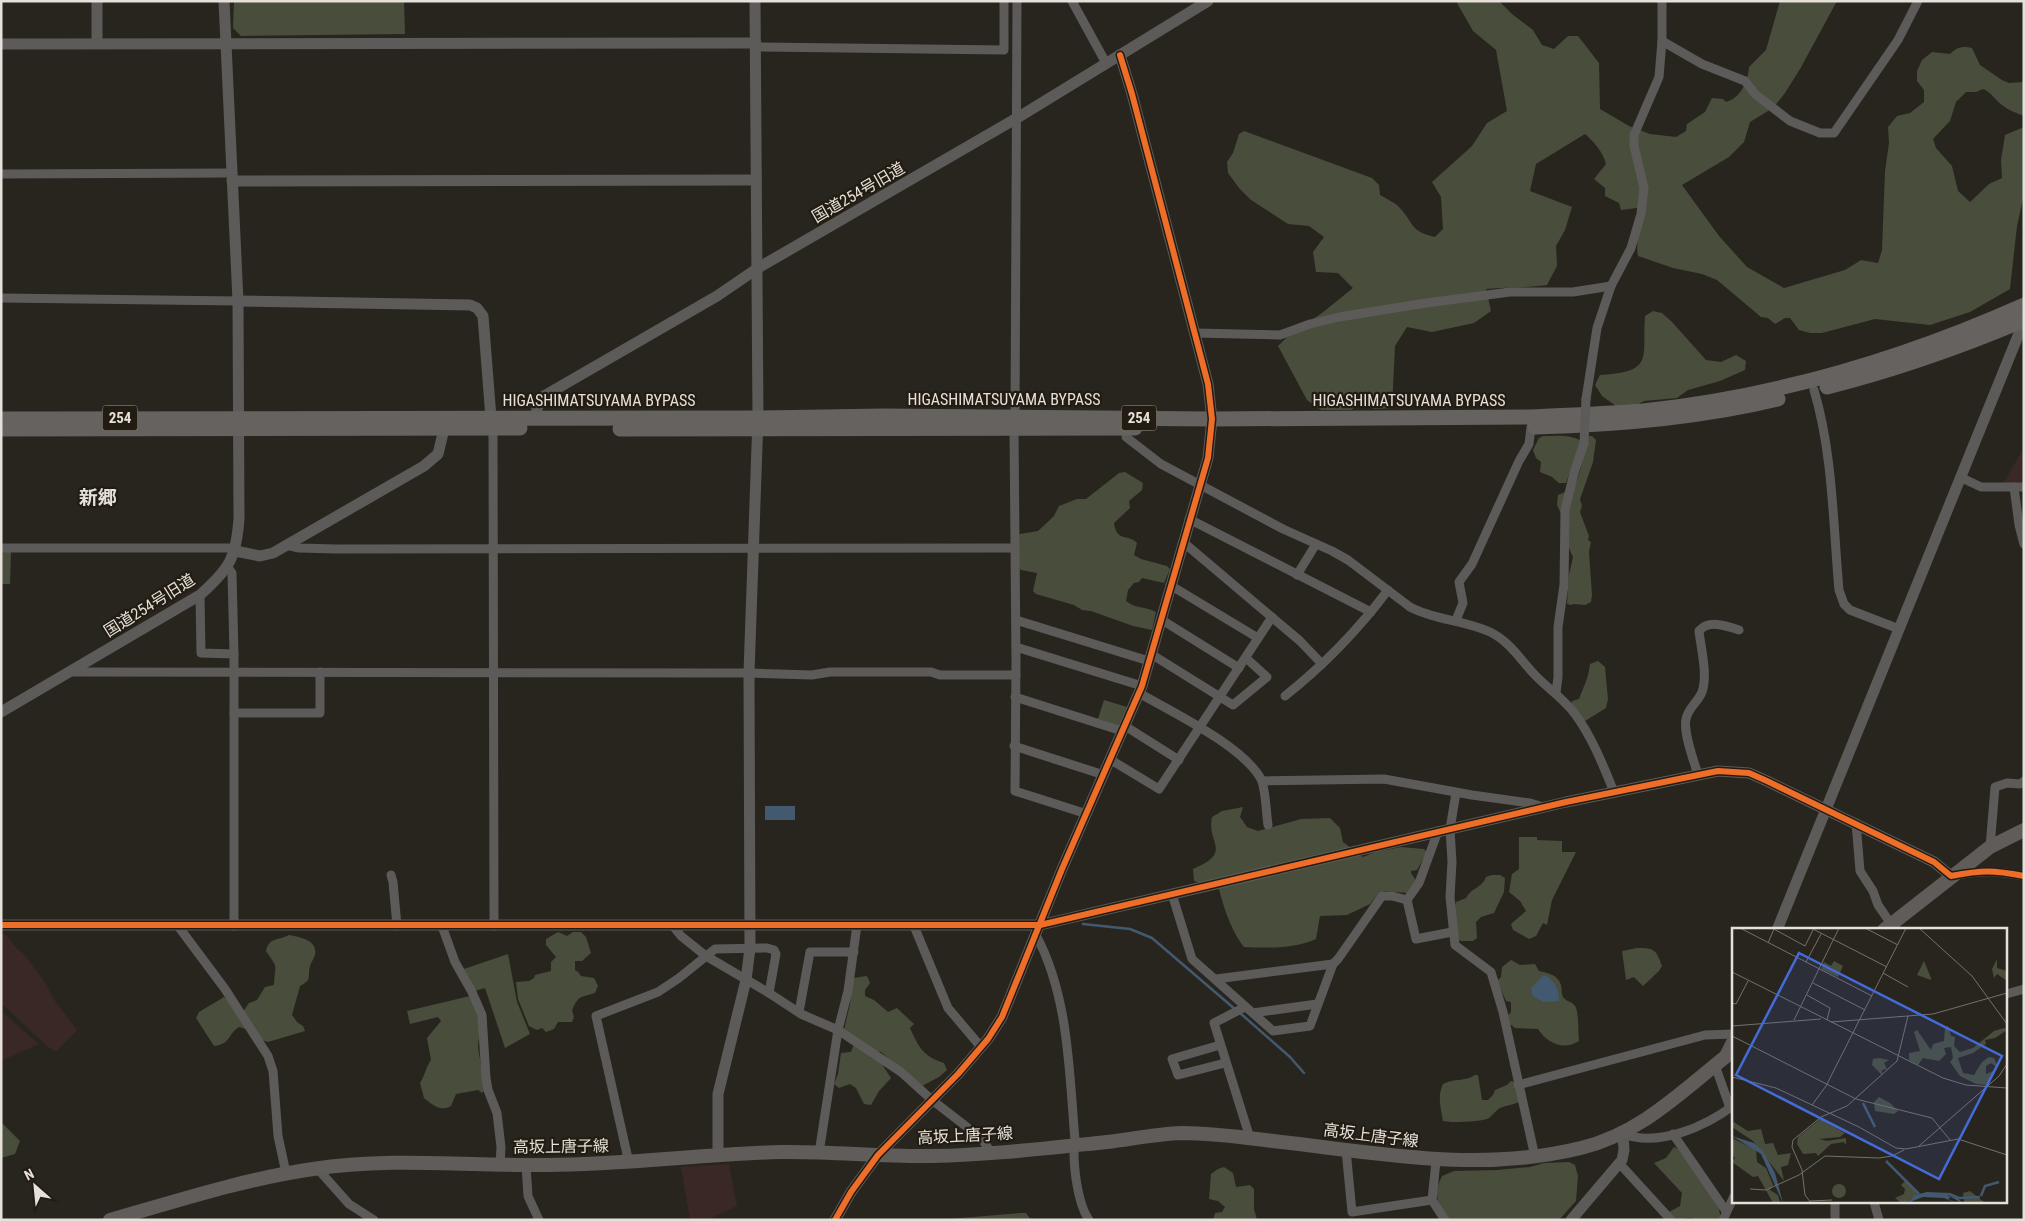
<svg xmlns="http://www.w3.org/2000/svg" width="2025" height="1221" viewBox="0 0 2025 1221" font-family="'Roboto Condensed','Noto Sans JP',sans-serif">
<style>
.industrial{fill:#392823}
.green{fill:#494d3b}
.water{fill:#43596f}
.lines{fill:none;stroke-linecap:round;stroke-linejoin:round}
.stream{stroke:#43596f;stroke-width:2.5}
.minor{stroke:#5d5b59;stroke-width:9}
.tertiary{stroke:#5d5b59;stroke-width:11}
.secondary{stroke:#5f5c5a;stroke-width:14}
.trunk{stroke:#666260;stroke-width:15}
.minor-bridge{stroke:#5d5b59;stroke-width:9}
.cycleway-casing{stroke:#221c12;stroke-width:9}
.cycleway{stroke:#ee6e29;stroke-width:6}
.labels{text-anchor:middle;stroke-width:4.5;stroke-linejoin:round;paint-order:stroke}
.shield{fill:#221c12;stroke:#aaa69e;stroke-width:1}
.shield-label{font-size:15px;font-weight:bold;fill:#e5e1da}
.street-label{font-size:16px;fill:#e5e1da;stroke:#221c12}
.quarter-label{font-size:19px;font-weight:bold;fill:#e5e1da;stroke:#221c12}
.inset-river{fill:none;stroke:#43596f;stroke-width:2.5}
.inset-road{fill:none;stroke:#74706a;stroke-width:1}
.view{fill:#456bd8;fill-opacity:0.15;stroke:#456bd8;stroke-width:2.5}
.inset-edge{fill:none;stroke:#e5e1da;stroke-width:2.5}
</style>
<rect width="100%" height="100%" fill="#28251f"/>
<g class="industrial">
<polygon points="2024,447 2024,483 2003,484"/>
<polygon points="1,934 5,934 18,950 23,953 44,981 55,1001 77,1030 56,1052 47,1046 1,1003"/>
<polygon points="1,1011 39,1044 1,1061"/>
<polygon points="729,1164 737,1206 707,1220 690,1220 681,1167"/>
</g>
<g class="green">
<polygon points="234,1 404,1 405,34 241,36 233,28"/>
<path d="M1458 1H1499L1512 14 1533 30 1542 45 1554 49 1568 36H1578L1599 63 1600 109 1629 126 1650 134 1676 137 1686 131 1687 124 1705 112 1712 98 1723 99 1726 102C1741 98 1748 81 1749 67L1766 50 1780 1H1837L1800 69 1785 93 1773 108 1750 122 1744 142 1729 157 1682 185 1719 236 1747 267 1784 288 1845 270 1861 260 1878 263 1882 250 1885 171 1889 143 1888 127 1897 116 1910 113 1924 102V90L1917 81V71L1922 60 1932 52 1950 54C1957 47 1963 46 1972 48L1980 65 2002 80 2009 83 2024 82V116C2016 113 2008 110 2002 105 1995 100 1991 92 1983 89L1976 92H1966L1956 102 1950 121 1933 139 1936 148 1952 166 1958 191 1970 202 1989 184 2002 178 2001 160 2005 135 2024 127V194L2017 226 2010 289 1970 312 1930 325 1875 319 1822 333H1810L1799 330 1790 318H1785L1775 324 1768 318 1761 317 1717 280 1702 274 1673 268 1638 256C1635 242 1642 222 1644 207L1621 210 1619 203 1605 196V188L1594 179 1606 164C1603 152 1594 142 1585 134L1536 164 1530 191 1572 207 1565 230 1556 246 1557 266 1547 285C1526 288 1506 287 1486 289L1491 311 1474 323 1432 332 1407 327 1395 346 1392 408 1375 409 1358 405 1351 410H1321L1307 400 1278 346 1288 336 1322 313 1353 288 1338 273 1316 272 1313 252 1324 237 1309 226 1288 224 1251 200 1239 188 1228 173 1227 162 1233 153 1239 134 1244 131 1372 178 1379 185 1380 195C1385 198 1392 201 1397 205 1414 221 1408 231 1435 237L1443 229 1441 197 1432 182 1472 146 1487 123 1507 111 1496 50 1473 31 1457 3Z"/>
<path d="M1653 311 1662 313 1672 322 1706 360 1721 362 1736 355 1746 361 1745 370 1720 381 1688 390 1677 398 1644 401 1634 407 1619 408 1602 396 1595 385 1600 375C1655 372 1642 358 1645 316Z"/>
<path d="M1543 436C1555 436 1571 434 1581 441L1566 483H1559L1552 477 1540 472 1541 462 1536 458 1533 450 1539 438Z"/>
<path d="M1589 436H1592L1596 440 1593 462 1580 499 1582 506 1580 512 1589 536 1588 540 1591 542 1589 552 1592 595 1591 602 1585 605 1574 604 1571 605 1567 604 1569 575 1573 557 1568 546 1561 514 1557 505 1558 495 1573 489C1582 471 1583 455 1589 436Z"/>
<path d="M1125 472 1143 483 1142 490 1129 501 1130 508 1114 523C1117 543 1128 533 1137 543L1134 555 1141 559 1167 566 1170 569 1164 583 1142 578 1139 582 1134 583 1128 590 1126 601C1135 609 1146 606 1156 612L1152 630 1133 626 1091 611 1082 610 1074 605 1036 594 1033 591 1037 573 1021 570 1018 566V536L1020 534 1038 531 1054 516 1059 506 1077 499H1086L1119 473Z"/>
<polygon points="1,551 11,552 10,584 1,584"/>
<path d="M1598 661 1605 667 1608 699 1606 708 1585 721 1571 706 1572 701 1579 699C1584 685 1588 680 1590 664Z"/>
<polygon points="1104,700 1127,707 1119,726 1098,719"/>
<path d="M1243 807 1240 817 1247 827 1258 831 1301 819 1330 818 1340 828 1343 842 1363 857 1375 852 1401 847 1424 849 1427 852 1417 870 1411 871V873L1417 882 1407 893 1385 891 1379 893 1370 904 1347 915 1320 916 1316 939C1294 949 1267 948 1244 947 1231 931 1220 899 1217 878L1201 883 1194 881 1193 869C1234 852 1206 843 1212 817L1222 811Z"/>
<polygon points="1519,837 1537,837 1537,840 1562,841 1562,852 1576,852 1552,900 1547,925 1543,923 1536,936 1529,939 1513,930 1511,924 1526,911 1520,901 1509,892 1512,874 1519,869"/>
<path d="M1492 875H1500L1505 878 1504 892 1494 913 1481 917 1476 922 1477 938 1473 941H1460C1454 933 1453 912 1456 902L1466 898C1471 888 1482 888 1486 877Z"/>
<path d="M558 932 567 936 573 932H581L586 937 591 953 582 961H575V970L578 972 581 976 594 978 598 986 595 993C579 998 579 995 572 1010L574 1017 572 1022H558L554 1029 546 1032 542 1028 537 1030 529 1026 518 999 516 982 529 981 534 978 535 975 551 971V962L556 957 546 945V939Z"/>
<path d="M289 935C300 937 318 940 315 955 314 959 311 962 310 966 307 978 313 979 300 986L292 1015 297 1022 303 1026 305 1031 268 1042C257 1040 251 1029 239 1027 227 1035 231 1044 214 1046L196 1018 199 1012 224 997 243 1012 249 1003 257 1000 265 987 274 985C275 962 279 970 266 951 269 937 278 941 289 935Z"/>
<path d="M1637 948C1654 948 1656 949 1662 966L1659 971 1643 986 1634 977 1626 980 1622 951Z"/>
<polygon points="508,954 517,1002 530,1034 505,1048 485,988 474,991 461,970"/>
<path d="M1511 960 1520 965 1535 964 1539 971C1549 973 1558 975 1561 985 1562 989 1561 993 1563 997 1566 1002 1572 1001 1575 1006 1579 1011 1578 1033 1579 1041 1563 1051 1547 1043 1538 1029L1515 1028 1510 1024 1508 1015 1511 1012V1002L1506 1001 1497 981 1501 977 1502 967Z"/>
<path d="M867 976 870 983 865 990V996L874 1000 888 1012 897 1008 914 1024 910 1028C919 1048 923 1056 944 1063L947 1070 939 1077 922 1086 881 1052 876 1051 870 1057 881 1063 891 1078 879 1091 871 1105 864 1104 856 1088 850 1084 839 1088 834 1084 838 1074 841 1053 851 1052 856 1038 844 1030 850 1004 853 978Z"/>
<path d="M470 996 481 1014 478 1047 485 1090 482 1093 478 1090 456 1094 451 1106C440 1112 433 1105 424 1098L420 1083C425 1075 426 1067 431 1060L427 1038 441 1021 438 1017 410 1024 407 1011Z"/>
<path d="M1475 1075H1478L1482 1100H1488L1493 1095 1495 1090 1507 1085 1511 1081 1515 1082 1519 1102C1513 1105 1507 1105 1500 1108 1495 1111 1493 1115 1489 1118 1484 1122 1447 1123 1443 1121 1441 1108 1437 1096 1443 1084 1454 1078 1465 1082 1475 1075Z"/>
<polygon points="1,1122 20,1141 15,1154 1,1158"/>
<polygon points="1674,1147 1678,1149 1718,1204 1721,1220 1694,1220 1692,1218 1674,1220 1669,1212 1680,1206 1682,1193 1654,1163 1666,1158"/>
<path d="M1569 1162 1575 1165 1578 1176 1576 1201 1559 1220H1449C1438 1203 1432 1196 1442 1176L1454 1171 1497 1170 1530 1167 1544 1163Z"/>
<polygon points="1224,1167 1233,1173 1236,1187 1250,1185 1254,1189 1254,1209 1257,1220 1213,1220 1215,1213 1222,1212 1225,1207 1218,1201 1209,1199 1211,1174 1218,1169"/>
<polygon points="1020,1213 1026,1213 1031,1220 937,1220"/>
</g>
<g class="water">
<rect x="765" y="806" width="30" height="14"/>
<path d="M1544 975C1555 980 1559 989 1559 1001L1543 1002 1533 996 1531 988Z"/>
</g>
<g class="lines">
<g class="stream">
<polyline points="1083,924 1130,929 1152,938 1236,1010"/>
<polyline points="1240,1013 1290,1057 1304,1073"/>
</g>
<g class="minor">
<polyline points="1072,1 1106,63"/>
<polyline points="1662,41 1702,64 1745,81 1755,94 1790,121 1820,133 1834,133 1898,40 1918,1"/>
<polyline points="756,47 1004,50 1004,1"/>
<polyline points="1,174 232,173"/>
<polyline points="1,298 238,301"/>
<polyline points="1195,333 1280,335 1310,324 1339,317 1426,303 1510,292 1573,292 1611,286"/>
<path d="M1814 390C1833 454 1833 524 1839 590L1844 604 1850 610 1899 629"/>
<polyline points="1586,399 1597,328 1611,286 1631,248 1641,214 1644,188 1634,146 1634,135 1659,77 1662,41 1662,1"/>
<polyline points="1015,417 1017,1"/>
<polyline points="493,428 494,926"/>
<path d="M1127 428 1126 437 1161 464 1283 529 1332 551 1348 560 1410 607C1434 620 1464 620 1490 632 1509 641 1520 659 1534 674 1547 688 1563 698 1575 714 1592 737 1603 765 1614 792"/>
<polyline points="1014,429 1016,661 1015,791 1087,814"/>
<polyline points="1960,477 1981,487 2024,487"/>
<polyline points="2014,487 2019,525 2024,544"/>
<polyline points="1189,519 1371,612"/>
<polyline points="1183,542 1300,641 1322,664"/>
<polyline points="286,545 299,548 336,549 1014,548"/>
<polyline points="1,548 236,548"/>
<polyline points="227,566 232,573 234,654 234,926"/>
<polyline points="1297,575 1316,544"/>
<polyline points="1170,585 1258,638"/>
<polyline points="200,595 201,653 234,654"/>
<polyline points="1016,620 1149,661"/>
<polyline points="1162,620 1239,668"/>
<polyline points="1456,620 1463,603 1459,582 1472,564 1519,461 1529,444 1531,427"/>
<polyline points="1016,647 1142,686"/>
<polyline points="1151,654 1233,705 1267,677 1246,658"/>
<polyline points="72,672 749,673 812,675 830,672 931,672 940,675 1016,675"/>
<path d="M1139 693C1172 712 1243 746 1261 779 1266 790 1266 813 1268 825"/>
<polyline points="1556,693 1558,677 1558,627 1564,585 1565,510 1574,473 1584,443"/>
<path d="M1285 696C1324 665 1358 630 1388 590"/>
<polyline points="1015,697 1122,731"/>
<polyline points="234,713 320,713 320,672"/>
<polyline points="1125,726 1179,760"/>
<polyline points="1014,746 1104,775"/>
<polyline points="1111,760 1159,789 1272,617"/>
<path d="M1698 775C1694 761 1683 733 1686 719 1688 708 1698 702 1702 692 1708 675 1701 649 1699 631 1709 619 1727 626 1739 630"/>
<polyline points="1262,781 1384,779 1472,795 1530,803 1543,807"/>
<polyline points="1456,793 1450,829 1452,862 1450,897 1455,945 1491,972 1503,1012 1535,1157"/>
<polyline points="1856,823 1860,871 1873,891 1878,905 1891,924"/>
<polyline points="1438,831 1419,883 1407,900 1416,939 1452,932"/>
<polyline points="1990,847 1995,787 2007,783 2020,784 2024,781"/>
<polyline points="391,875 393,882 397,926"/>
<path d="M1957 875C1986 870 1996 871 2024 876"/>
<polyline points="1172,894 1192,959 1273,1031 1310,1026 1333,964 1216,979"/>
<polyline points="178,926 225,989 268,1056 273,1071 278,1136 286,1173"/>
<polyline points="442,926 455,962 472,992 482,1015 486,1078 488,1090 497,1113 501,1147 500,1165"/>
<polyline points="673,926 681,936 706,956 769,993 801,1014 838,1030 901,1072 932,1100 981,1138 991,1152"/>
<polyline points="914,926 948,1008 981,1047"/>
<path d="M1036 935C1069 997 1069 1071 1075 1140 1072 1160 1077 1203 1089 1220"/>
<polyline points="1333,964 1338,959 1382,896 1392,896 1407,900"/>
<polyline points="2006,994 2024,989"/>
<polyline points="1245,1007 1214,1023 1250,1138"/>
<polyline points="799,1012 810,952 854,952"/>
<polyline points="1253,1013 1317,1004"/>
<polyline points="1220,1045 1172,1059 1178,1075 1225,1063"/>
<polyline points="1715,1065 1730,1108"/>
<polyline points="1518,1085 1705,1035 1734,1034"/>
<path d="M1623 1134C1659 1147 1705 1127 1734 1105"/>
<polyline points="1673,1134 1726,1211"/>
<polyline points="1346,1150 1352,1212 1432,1200"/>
<polyline points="819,1153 838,1030 848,991 857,925"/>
<polyline points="1436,1161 1432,1200 1445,1220"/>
<polyline points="629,1163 596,1016 658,992 679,978 715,949 767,948 774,950 776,954 769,993"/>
<polyline points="1619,1163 1671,1220"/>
<polyline points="526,1165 528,1196 539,1220"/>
<polyline points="317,1168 349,1204 374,1220"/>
<polyline points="1835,1202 1835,1220"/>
<polyline points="1874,1202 1879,1220"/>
<polyline points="1723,1220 1734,1196"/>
</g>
<g class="tertiary">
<polyline points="97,1 97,43"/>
<polyline points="1,44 756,43"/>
<polyline points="232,181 756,180"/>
<polyline points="238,301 470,305 477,308 483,316 491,418"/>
<polyline points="536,418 537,408 544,396 717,296 758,268 1017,118 1208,1"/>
<polyline points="235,551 260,556 273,553 424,466 438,454 444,429"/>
<path d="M1 712 200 595C229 569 236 559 239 519L238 301 224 1"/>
<polyline points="1,925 1040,925 1566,802 1718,771 1749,773 1767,781 1934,862 1951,876"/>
<polyline points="1777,930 2024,321"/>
<polyline points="1724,1057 1734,1037"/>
<polyline points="718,1156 718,1094 746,980 750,948 749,673 758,418 755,1"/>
<polyline points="835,1220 851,1192 878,1155 958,1074 988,1039 1002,1017 1062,869 1142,686 1208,458 1212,419 1208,384 1132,94 1120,55"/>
<polyline points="1571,1220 1622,1160 1624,1150 1623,1134"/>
</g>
<g class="secondary">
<polyline points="1884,930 1990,847 2024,830"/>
<path d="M110 1220C177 1201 244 1179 313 1169 390 1157 470 1166 547 1165 625 1165 703 1154 781 1152 831 1151 881 1157 932 1156 990 1155 1049 1148 1107 1142 1132 1139 1156 1134 1182 1133 1218 1133 1254 1139 1290 1143 1389 1155 1482 1172 1581 1148 1643 1133 1685 1088 1734 1050"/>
</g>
<g class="trunk">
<path d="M1827 387C1894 370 1960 347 2024 320"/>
<path d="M1 419 758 418 884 416 1212 419 1530 417C1568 415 1606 414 1643 411 1775 397 1903 359 2024 305"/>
<path d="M1535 427C1616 425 1699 418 1778 399"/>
<polyline points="1,429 520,428"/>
<polyline points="620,429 1135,428"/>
</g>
<polyline class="minor-bridge" points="1584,443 1586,399"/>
<g class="cycleway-casing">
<g id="cycleway">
<path d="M1 925H1040L1566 802 1718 771 1749 773 1767 781 1934 862 1951 876C1982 870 1993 870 2024 876"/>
<polyline points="835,1220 851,1192 878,1155 958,1074 988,1039 1002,1017 1062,869 1142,686 1208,458 1212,419 1208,384 1132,94 1120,55"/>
</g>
</g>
<use href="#cycleway" class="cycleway"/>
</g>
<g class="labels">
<g class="shield">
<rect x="102.5" y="405.5" width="35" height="25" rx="4"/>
<rect x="1121.5" y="405.5" width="35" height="25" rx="4"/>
</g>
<g class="shield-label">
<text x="120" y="423">254</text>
<text x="1139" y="423">254</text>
</g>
<g class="street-label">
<text transform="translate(858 192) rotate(-30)" y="6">国道254号旧道</text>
<text x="1004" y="405">HIGASHIMATSUYAMA BYPASS</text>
<text x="599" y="406">HIGASHIMATSUYAMA BYPASS</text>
<text x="1409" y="406">HIGASHIMATSUYAMA BYPASS</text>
<text transform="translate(149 605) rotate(-32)" y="6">国道254号旧道</text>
<text transform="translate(965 1135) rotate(-3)" y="6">高坂上唐子線</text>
<text transform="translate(1371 1135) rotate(7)" y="6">高坂上唐子線</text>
<text transform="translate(561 1146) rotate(-1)" y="6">高坂上唐子線</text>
</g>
<g class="quarter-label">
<text x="98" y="504">新郷</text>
</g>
</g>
<g transform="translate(1732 928)">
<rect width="275" height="275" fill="#28251f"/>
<path d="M265 31V40L275 43V53L265 46 262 50 260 41ZM102 33 111 38 106 49 89 41 92 34 99 38ZM192 33 199 50V52L185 47ZM216 98 219 108 223 109 222 118 228 124 241 120 262 103 272 100 275 102 263 110 253 112 254 116 241 125 226 130 231 145 242 147 250 134 257 129 262 130 266 140 259 135 254 138V146L264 142 254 157 244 156 228 148 218 134 221 130 219 119 212 120 214 126 207 133 191 130 186 137 177 132V125L188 123 182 104 185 102 199 122 201 116 212 113 213 100ZM147 130 157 132 152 135 155 141 150 142V147L140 137 141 131ZM147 169 158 175 166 183 162 186 143 183 142 174ZM88 191 113 205 108 209 87 211 95 213 114 210V217L112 214 99 216 86 228 84 225 71 226 65 216 66 209ZM0 193 16 203 29 201 33 216 41 215 46 227 59 225 56 237 49 239 52 253 21 213 0 199ZM0 210 24 222 25 234 34 240 41 257 38 262 46 267 48 275H41L26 248 21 249 0 234 3 230 0 226ZM174 252 186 265 174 275H169L163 270 172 266 173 261 169 257ZM100 263a7 7 0 1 1 14 0a7 7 0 1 1-14 0ZM238 263 248 271 254 275 232 274 231 265Z" fill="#494d3b"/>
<path d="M0 208 22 215 31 223 43 245 51 275 29 226ZM195 264 218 265 216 268 226 270 230 275 219 269 216 271 224 275 212 270 191 269 175 275 183 267Z" fill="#43596f"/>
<path class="inset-river" d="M131 175 143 199M154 233 187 266M217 266 227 270 248 269M249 268 253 258 267 254"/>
<path class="inset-road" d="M8 0 140 68M40 0 73 18 81 2M79 0 155 39M133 0 166 17M187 0 240 48 275 96M36 15 42 1M74 34 89 6M0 44 211 150 234 157 275 160M151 45 176 59M81 55 133 82M75 67 98 80 95 92M0 75 4 76 16 53M62 92 107 0M99 94 201 86 275 65M0 98 89 91M0 108 124 171 200 190 218 212M0 149 44 160 127 199 164 220 174 221 226 211 275 227M80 177 94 158 174 0M187 218 267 148 275 136M18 261 34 262 67 247 93 228 147 230 160 228 172 222M78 273 100 272M79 275 73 267 70 242 60 219 61 212 89 189 115 178 165 133 176 88"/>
<path class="view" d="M67 25 270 128 207 251 4 147Z"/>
<rect width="275" height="275" class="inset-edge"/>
</g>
<rect width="2025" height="1221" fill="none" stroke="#e5e1da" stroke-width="5"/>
<g transform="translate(35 1186) rotate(333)" stroke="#221c12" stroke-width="4" paint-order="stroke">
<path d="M0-4L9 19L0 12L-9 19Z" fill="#e5e1da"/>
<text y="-8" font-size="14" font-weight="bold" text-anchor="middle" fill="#e5e1da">N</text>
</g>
</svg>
